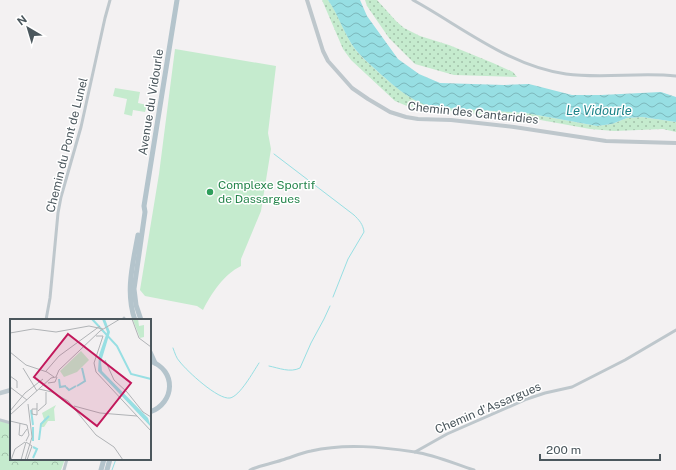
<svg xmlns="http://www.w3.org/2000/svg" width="676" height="470" viewBox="0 0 676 470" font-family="'Public Sans',sans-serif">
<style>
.grass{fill:url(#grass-dots)}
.park{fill:url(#park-crowns)}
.garden{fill:#c5ebce}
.water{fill:url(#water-waves)}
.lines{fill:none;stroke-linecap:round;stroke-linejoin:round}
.stream{stroke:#97dfe3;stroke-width:1}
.minor{stroke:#bec7cc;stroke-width:3}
.tertiary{stroke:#bec7cc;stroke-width:4}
.secondary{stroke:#bfcad0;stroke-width:4.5}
.primary{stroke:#b4c4cc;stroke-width:5}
.leisure-dot{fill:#2e9e5b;stroke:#fff;stroke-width:1.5}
.labels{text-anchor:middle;stroke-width:3;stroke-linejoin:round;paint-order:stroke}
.street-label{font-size:12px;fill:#4b575d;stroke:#fff}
.leisure-label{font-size:12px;fill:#27864d;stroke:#fff;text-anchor:start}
.water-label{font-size:13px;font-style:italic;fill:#1b8389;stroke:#fff}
.inset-river{fill:none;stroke:#97dfe3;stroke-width:2}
.inset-road{fill:none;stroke:#b0b3b6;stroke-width:1}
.view{fill:#c2185b;fill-opacity:0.15;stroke:#c2185b;stroke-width:2}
.inset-edge{fill:none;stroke:#4b575d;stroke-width:2}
</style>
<defs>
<pattern id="grass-dots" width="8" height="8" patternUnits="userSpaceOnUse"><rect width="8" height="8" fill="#c5ebce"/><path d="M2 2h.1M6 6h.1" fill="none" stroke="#a2c1aa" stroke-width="1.8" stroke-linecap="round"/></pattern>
<pattern id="park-crowns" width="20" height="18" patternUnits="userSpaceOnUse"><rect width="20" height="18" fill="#c5ebce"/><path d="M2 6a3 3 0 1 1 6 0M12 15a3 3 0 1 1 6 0" fill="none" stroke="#a2c1aa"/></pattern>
<pattern id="water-waves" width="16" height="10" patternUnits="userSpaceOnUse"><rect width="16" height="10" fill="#97dfe3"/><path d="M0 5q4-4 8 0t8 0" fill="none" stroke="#7db8bb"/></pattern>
</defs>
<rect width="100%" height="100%" fill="#f3f1f2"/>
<g class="grass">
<path d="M322 0H328C339 15 344 34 355 49 361 57 370 64 377 71 394 86 408 99 430 106L526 113 597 126 612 124 627 118 642 117 676 122V132L663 129 614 131 590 129 535 119 450 111 434 110 407 106 395 101 351 60 343 49Z"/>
<polygon points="365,0 377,0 396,21 404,28 420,36 449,45 493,63 513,72 517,77 454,75 415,64 389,38 367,6"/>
</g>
<polygon class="park" points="0,421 11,424 11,459 65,459 61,470 0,470"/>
<g class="garden">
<path d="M175 49 276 66 268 133 271 149 261 211 241 259V266C224 274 211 294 203 310L197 306 145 296 140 290 159 174Z"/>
<polygon points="115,88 140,92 138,103 147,105 145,112 133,110 132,116 124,114 127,99 113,96"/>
</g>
<path class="water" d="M328 0H360L367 16 398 59 419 74 440 83 504 85 529 84 572 95H601L661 92 676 97V122L642 117 627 118 612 124 597 126 526 113 431 107C406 98 394 86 375 69 368 63 361 56 355 49 344 34 339 16 328 0Z"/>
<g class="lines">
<g class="stream">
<path d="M274 154 354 215C359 220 363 224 364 232L348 259 333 297"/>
<path d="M173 348C175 353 176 358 180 362 187 371 218 400 230 398 240 396 253 372 259 363"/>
<path d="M269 366C279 368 290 373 300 368L311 343 324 319 330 306"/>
<polyline points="112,470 116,459"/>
</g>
<g class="minor">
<path d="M413 0C462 27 509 66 566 74 603 79 639 72 676 76"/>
<polyline points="46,320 50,298 58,213 61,197 81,127 105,18 110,0"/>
<polyline points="124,320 124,318"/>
<polyline points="0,420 11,423"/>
<polyline points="415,452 447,434 527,399 545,393 572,387 625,360 676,330"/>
<polyline points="64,470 67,459"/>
<path d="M250 470C260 465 271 464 282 460 292 457 301 453 311 451 345 443 381 447 415 452 435 455 455 464 474 470"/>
</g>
<polyline class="tertiary" points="307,0 323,51 328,61 352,88 368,99 390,112 406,117 418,119 451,120 514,127 606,141 676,143"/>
<polyline class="secondary" points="0,393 11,390"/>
<g class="primary">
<path d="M135 320C125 292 133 263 138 235"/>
<polyline points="141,320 136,305 134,289 145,212 144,206 177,0"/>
<polyline points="150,352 155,363"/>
<path d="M150 361C177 370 175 403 150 412"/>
<polyline points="101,470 104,459"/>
<polyline points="107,470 110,459"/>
</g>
</g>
<circle class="leisure-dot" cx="210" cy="192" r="4"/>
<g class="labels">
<g class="street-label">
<text transform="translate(151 102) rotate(-81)" y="4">Avenue du Vidourle</text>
<text transform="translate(473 113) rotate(6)" y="4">Chemin des Cantaridies</text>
<text transform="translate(67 145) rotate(-76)" y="4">Chemin du Pont de Lunel</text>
<text transform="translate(488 408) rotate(-23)" y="4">Chemin d'Assargues</text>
</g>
<g class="leisure-label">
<text x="218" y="189">Complexe Sportif<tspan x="218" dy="14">de Dassargues</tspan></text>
</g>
<g class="water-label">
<text x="599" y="115">Le Vidourle</text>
</g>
</g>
<g transform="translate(10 319)">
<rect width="141" height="141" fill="#f3f1f2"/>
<path d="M128 0 129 7 134 6V18L130 19 123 1ZM50 78 44 90 45 102H38L34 108H30L34 100 32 94 46 86Z" fill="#c5ebce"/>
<path d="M71 32 79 41 67 53 54 58 50 52Z" fill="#c5ebce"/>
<path d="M92 0H95L100 13 91 43 92 52 138 99 141 108 88 52 89 36 97 13Z" fill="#97dfe3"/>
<path class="inset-river" d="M82 0 107 27 121 55 141 60M49 60 50 68 56 67M67 67 75 62 72 49M56 68 59 71 66 67M21 91 23 106M23 108V122M29 121 31 105 39 97M23 128 27 130 23 139"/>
<path class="inset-road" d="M122 0 129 19 141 28M0 14 23 10 46 13 79 7 93 10M86 17H93L84 44 86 53 141 112M0 33 16 46 37 53 44 58M95 41 104 61 117 73 133 93 141 98M13 49 27 72M36 52 49 37 90 7M0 57 7 62V69M38 64 45 63 47 58M0 68 17 81M29 70 42 73 58 82 86 116 104 128 113 141M27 84V96L22 95V90H27M64 87 90 94 127 97M0 92 15 74 33 60M28 92 36 85V73M0 96 41 59 46 58 49 51 90 12 110 0M0 102 17 106 19 116 16 122M10 104 9 116 12 117 17 110M16 123 22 127 17 141M1 141 5 130 15 123M11 141 16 123M15 141 22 118 18 85"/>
<path class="view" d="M58 15 121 64 87 107 24 58Z"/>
<rect width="141" height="141" class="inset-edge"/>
</g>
<g transform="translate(28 28) rotate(322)" stroke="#ffffff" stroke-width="3" paint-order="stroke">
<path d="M0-3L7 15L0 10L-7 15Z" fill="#4b575d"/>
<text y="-6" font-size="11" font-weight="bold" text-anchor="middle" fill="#4b575d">N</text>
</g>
<path d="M540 454v6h120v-6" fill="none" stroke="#4b575d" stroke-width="2"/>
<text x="546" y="454" font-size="12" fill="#4b575d" stroke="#ffffff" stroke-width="3" paint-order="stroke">200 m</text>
</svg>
